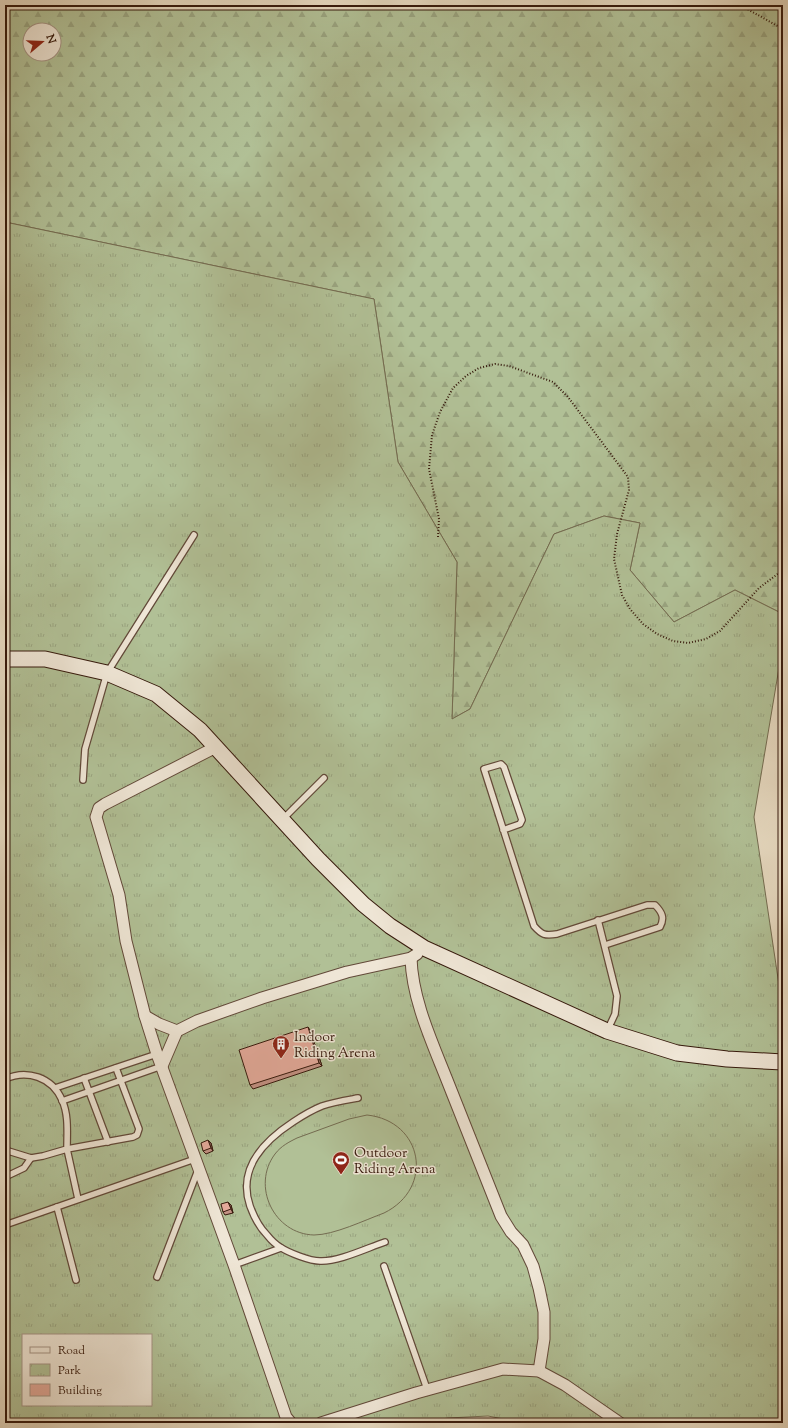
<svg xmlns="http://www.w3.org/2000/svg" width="788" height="1428" viewBox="0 0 788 1428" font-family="'Sorts Mill Goudy',serif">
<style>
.forest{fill:url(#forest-firs);stroke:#746c51;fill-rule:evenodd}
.park{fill:url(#park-tufts);stroke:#746c51;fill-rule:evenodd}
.pitch{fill:#b1c096;stroke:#746c51}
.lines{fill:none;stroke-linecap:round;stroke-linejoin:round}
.lane-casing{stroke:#624939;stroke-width:8}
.street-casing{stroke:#624939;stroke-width:13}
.secondary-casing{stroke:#36190c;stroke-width:17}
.path{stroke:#36190c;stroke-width:2;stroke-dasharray:1 2;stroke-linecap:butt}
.lane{stroke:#efe6d6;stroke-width:5.5}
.street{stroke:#efe6d6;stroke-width:11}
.secondary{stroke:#efe6d6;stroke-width:15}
.wall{fill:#c49285;stroke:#36190c}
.shaded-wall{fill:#a0776c;stroke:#36190c}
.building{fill:#e4aa9b;stroke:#36190c}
.labels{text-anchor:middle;stroke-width:3;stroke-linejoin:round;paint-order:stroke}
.poi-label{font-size:14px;fill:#36190c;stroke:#efe6d6;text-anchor:start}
</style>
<defs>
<pattern id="forest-firs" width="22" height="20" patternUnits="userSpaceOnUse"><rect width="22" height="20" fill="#b1c096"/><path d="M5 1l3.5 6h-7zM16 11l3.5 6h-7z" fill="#99a480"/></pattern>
<pattern id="park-tufts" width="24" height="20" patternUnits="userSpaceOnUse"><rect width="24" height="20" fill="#b1c096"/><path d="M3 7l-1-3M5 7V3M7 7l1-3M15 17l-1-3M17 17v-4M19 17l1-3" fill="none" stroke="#99a480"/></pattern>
</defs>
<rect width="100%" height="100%" fill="#e6d9c0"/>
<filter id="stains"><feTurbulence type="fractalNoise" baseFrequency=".005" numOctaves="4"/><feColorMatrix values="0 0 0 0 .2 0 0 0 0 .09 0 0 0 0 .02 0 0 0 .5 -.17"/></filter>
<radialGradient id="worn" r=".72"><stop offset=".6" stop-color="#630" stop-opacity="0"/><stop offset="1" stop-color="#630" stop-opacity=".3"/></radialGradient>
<path class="forest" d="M5 5H783V614L735 590 674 622 630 570 640 523 604 516 554 534 470 709 452 719 457 562 398 462 374 299 5 222ZM30 30H54V54H30Z"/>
<path class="park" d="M5 222 374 299 398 462 457 562 452 719 470 709 554 534 604 516 640 523 630 570 674 622 735 590 783 614V644L754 817 783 1012V1423H524L488 1416 448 1418 414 1423H5ZM23 1335H151V1405H23Z"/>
<path class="pitch" d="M367 1115C423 1121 435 1188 384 1213 365 1220 334 1235 314 1235 274 1234 251 1186 275 1154 281 1146 289 1142 297 1138L349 1119Z"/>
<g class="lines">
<g class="lane-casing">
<g id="lane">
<polyline points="83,780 85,749 107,673 194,535"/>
<polyline points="283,819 324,778"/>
<path d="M503 830 520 824 522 820 504 767 501 764 484 769 534 926C542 935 545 936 557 934L647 905H655C662 912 665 918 660 927L605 945"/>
<polyline points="598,920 617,996 615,1014 608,1029"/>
<polyline points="84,1078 108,1142"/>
<path d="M5 1079C27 1069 52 1077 62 1100 69 1115 67 1134 67 1149L43 1156 31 1158 5 1150"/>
<polyline points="55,1088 157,1054"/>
<path d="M358 1098C347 1100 334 1102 322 1106 312 1110 302 1116 293 1122 264 1141 237 1168 250 1206 254 1217 259 1227 267 1235 271 1240 275 1244 280 1247 289 1253 310 1261 320 1261 338 1262 367 1248 385 1242"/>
<polyline points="62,1101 162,1066"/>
<polyline points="5,1177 24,1168 31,1158"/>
<polyline points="78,1199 67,1149 133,1137 137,1135 139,1129 116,1068"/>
<polyline points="57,1207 76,1280"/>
<polyline points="5,1225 195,1159"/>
<polyline points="234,1265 281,1248"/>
<polyline points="384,1266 427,1389"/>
<polyline points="157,1277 198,1170"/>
</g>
</g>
<g class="street-casing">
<g id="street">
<polyline points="216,747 105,804 99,808 96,817 119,895 126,941 145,1016 157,1054 234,1265 286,1417 291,1423"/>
<path d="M411 958C412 999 432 1042 447 1080 465 1125 483 1171 501 1216L511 1232 523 1245 533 1266 539 1288 544 1312V1339L539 1371"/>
<polyline points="145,1016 159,1024 177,1031"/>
<polyline points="162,1066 177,1031 197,1021 262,998 347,972 411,958 417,954"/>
<polyline points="321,1423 416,1393 503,1369 539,1371 565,1385 620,1423"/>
</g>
</g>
<g class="secondary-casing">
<polyline id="secondary" points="5,659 45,659 107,673 156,694 200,730 318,859 363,904 390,926 424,948 607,1031 677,1053 727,1059 783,1062"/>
</g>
<g class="path">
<polyline points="740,5 783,29"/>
<polyline points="438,537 439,519 429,469 432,435 440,412 453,388 466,376 479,368 495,364 509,366 553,382 568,397 628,477 629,490 617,534 614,559 622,595 630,609 643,624 657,634 673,641 688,643 706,639 720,631 759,588 783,570"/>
</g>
<use href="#lane" class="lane"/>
<use href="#street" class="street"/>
<use href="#secondary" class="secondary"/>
</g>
<g class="wall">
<polygon points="310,1030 322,1066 253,1089 250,1085"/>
<polygon points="211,1143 213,1151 206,1154 203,1151"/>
<polygon points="228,1202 231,1205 233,1213 225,1215 223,1212"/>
</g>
<g class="shaded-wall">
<polygon points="308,1027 310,1030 322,1066 319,1063"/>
<polygon points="208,1140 211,1143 213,1151 211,1148"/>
<polygon points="228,1202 231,1205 233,1213 231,1209"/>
</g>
<g class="building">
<polygon points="308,1027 319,1063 250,1085 239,1050"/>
<polygon points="208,1140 211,1148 203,1151 201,1143"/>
<polygon points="228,1202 231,1209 223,1212 221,1204"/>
</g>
<defs>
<g id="building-pin" transform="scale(0.9)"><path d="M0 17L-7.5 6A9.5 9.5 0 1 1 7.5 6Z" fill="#8f2418" stroke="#efe6d6"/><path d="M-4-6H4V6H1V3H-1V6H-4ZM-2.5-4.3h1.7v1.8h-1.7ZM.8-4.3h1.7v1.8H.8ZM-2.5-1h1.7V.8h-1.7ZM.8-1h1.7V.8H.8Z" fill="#fff"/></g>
<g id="stadium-pin" transform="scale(0.9)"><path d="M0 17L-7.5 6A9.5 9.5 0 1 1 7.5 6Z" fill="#8f2418" stroke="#efe6d6"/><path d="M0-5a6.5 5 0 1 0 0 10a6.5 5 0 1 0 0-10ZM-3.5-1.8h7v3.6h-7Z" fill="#fff"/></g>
</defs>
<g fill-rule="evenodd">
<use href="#building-pin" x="281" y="1044"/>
<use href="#stadium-pin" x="341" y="1160"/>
</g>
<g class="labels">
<g class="poi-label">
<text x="294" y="1041">Indoor<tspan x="294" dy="16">Riding Arena</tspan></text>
<text x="354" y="1157">Outdoor<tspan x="354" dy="16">Riding Arena</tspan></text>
</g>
</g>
<rect width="788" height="1428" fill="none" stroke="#e6d9c0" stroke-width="20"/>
<rect x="6" y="6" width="776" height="1416" fill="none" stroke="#36190c" stroke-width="2"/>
<rect x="10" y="10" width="768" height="1408" fill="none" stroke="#36190c"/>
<rect x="22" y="1334" width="130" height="72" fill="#efe6d6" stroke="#a59485"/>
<rect x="30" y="1347" width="20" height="6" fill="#efe6d6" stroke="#a59485"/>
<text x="58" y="1354" font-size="12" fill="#36190c">Road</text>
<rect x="30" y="1364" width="20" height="12" fill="url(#park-tufts)" stroke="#a59485"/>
<text x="58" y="1374" font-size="12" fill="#36190c">Park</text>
<rect x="30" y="1384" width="20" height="12" fill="#e4aa9b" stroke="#a59485"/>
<text x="58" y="1394" font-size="12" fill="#36190c">Building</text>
<g transform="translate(42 42) rotate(71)"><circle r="19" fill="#efe6d6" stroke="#a59485"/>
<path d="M0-3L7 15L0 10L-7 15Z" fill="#8f2418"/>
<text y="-6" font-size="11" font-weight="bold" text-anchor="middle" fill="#36190c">N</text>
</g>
<rect width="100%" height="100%" filter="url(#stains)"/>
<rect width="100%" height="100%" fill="url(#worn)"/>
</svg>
